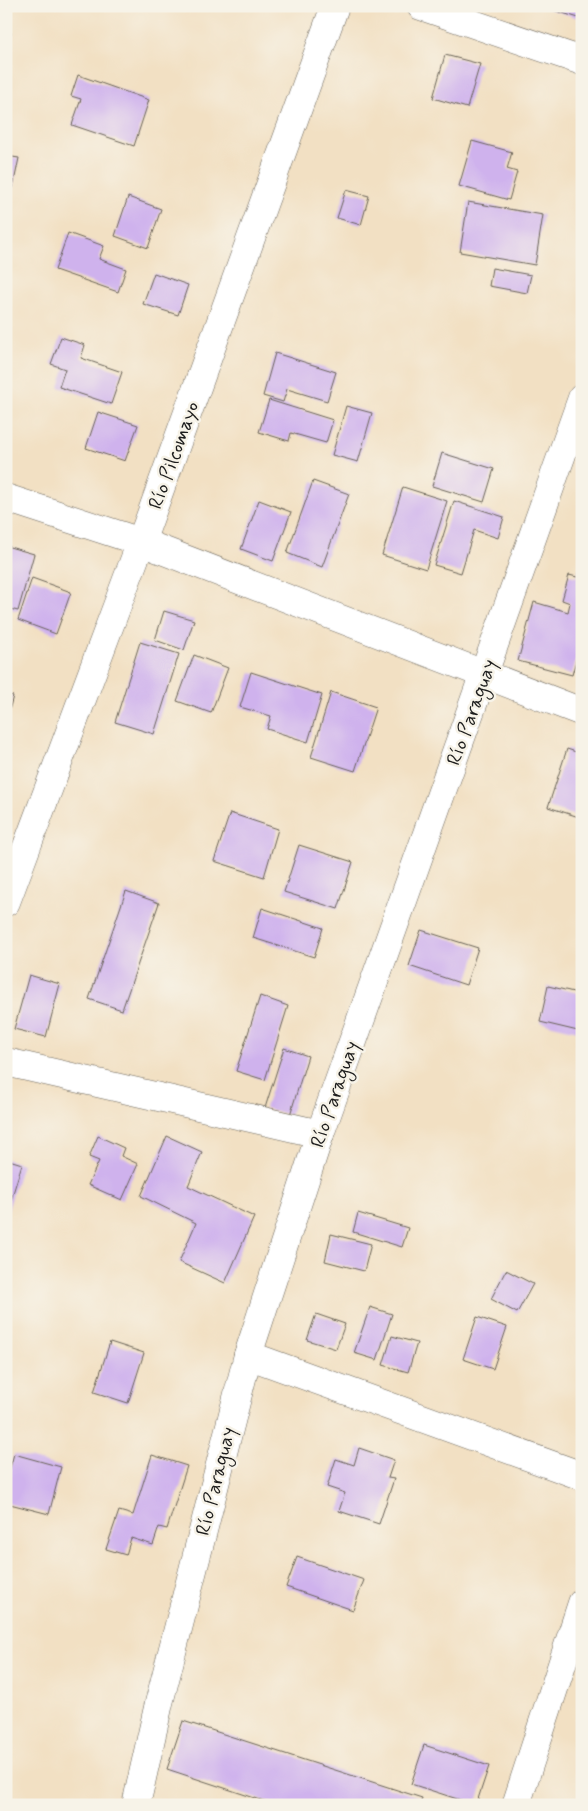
<svg xmlns="http://www.w3.org/2000/svg" width="588" height="1811" viewBox="0 0 588 1811" font-family="Mynerve,sans-serif">
<style>
.building{fill:#cfb2ed}
.lines{fill:none;stroke-linecap:round;stroke-linejoin:round}
.minor-casing{stroke:#676156;stroke-width:29}
.minor{stroke:#fff;stroke-width:28}
.labels{text-anchor:middle;stroke-width:5;stroke-linejoin:round;paint-order:stroke}
.street-label{font-size:20px;fill:#1c1c1c;stroke:#f7f3e8}
</style>
<rect width="100%" height="100%" fill="#f7f3e8"/>
<filter id="ink" filterUnits="userSpaceOnUse"><feTurbulence type="fractalNoise" baseFrequency=".02" numOctaves="2"/><feDisplacementMap in="SourceGraphic" scale="10" xChannelSelector="R" yChannelSelector="G"/><feConvolveMatrix kernelMatrix="1 2 1 2 8 2 1 2 1" color-interpolation-filters="sRGB"/></filter>
<filter id="wash" filterUnits="userSpaceOnUse"><feTurbulence type="fractalNoise" baseFrequency=".0096" numOctaves="4" result="noise"/><feDisplacementMap in="SourceGraphic" scale="20" xChannelSelector="R" yChannelSelector="G"/><feGaussianBlur stdDeviation="1.12" result="paint"/><feColorMatrix in="noise" values="0 0 0 0 0 0 0 0 0 0 0 0 0 0 0 0 0 1.4 0 .05"/><feComposite in="paint" operator="in"/></filter>
<g filter="url(#wash)">
<rect width="100%" height="100%" fill="#f2e0c3"/>
<g id="blocks">
<g class="building">
<polygon points="543,6 582,6 582,19 543,7"/>
<polygon points="6,32 11,33 7,48 6,48"/>
<polygon points="445,55 480,64 467,108 433,98"/>
<polygon points="78,75 149,100 134,146 72,125 81,99 71,96"/>
<polygon points="472,141 512,152 507,169 517,172 509,200 459,186"/>
<polygon points="6,156 19,158 13,187 6,186"/>
<polygon points="346,190 369,196 361,225 337,218"/>
<polygon points="128,197 161,209 148,248 115,236"/>
<polygon points="468,202 543,215 535,265 460,252"/>
<polygon points="68,233 104,246 99,259 126,269 118,292 55,270"/>
<polygon points="492,268 531,275 527,293 489,286"/>
<polygon points="154,273 188,285 178,315 143,304"/>
<polygon points="61,337 85,345 81,358 122,372 111,404 59,387 65,369 51,364"/>
<polygon points="275,353 336,372 327,401 287,389 283,402 263,396"/>
<polygon points="269,400 333,420 326,443 291,433 289,441 259,432"/>
<polygon points="346,406 372,413 358,462 332,455"/>
<polygon points="98,412 138,425 125,461 86,448"/>
<polygon points="442,453 494,469 484,502 432,486"/>
<polygon points="313,481 349,494 322,567 287,553"/>
<polygon points="403,487 447,501 426,569 382,555"/>
<polygon points="259,500 291,512 273,561 241,549"/>
<polygon points="454,501 504,517 498,538 474,530 461,573 434,565"/>
<polygon points="6,546 34,554 18,611 6,608"/>
<polygon points="582,563 582,639 572,675 518,661 534,602 568,612 570,603 562,600 569,575 577,577"/>
<polygon points="32,578 71,592 56,634 18,620"/>
<polygon points="164,611 194,620 184,650 155,640"/>
<polygon points="140,642 179,654 154,734 115,722"/>
<polygon points="194,655 228,668 211,713 177,701"/>
<polygon points="251,672 322,695 308,742 267,729 271,716 240,707"/>
<polygon points="331,692 376,707 355,771 311,757"/>
<polygon points="6,694 13,696 7,718 6,717"/>
<polygon points="567,749 582,754 582,818 548,807"/>
<polygon points="230,813 278,829 264,877 214,861"/>
<polygon points="299,845 353,862 338,909 284,892"/>
<polygon points="126,891 159,903 122,1010 89,999"/>
<polygon points="262,908 323,928 314,957 253,938"/>
<polygon points="421,930 478,948 466,985 409,966"/>
<polygon points="29,975 60,984 46,1037 14,1029"/>
<polygon points="548,986 582,994 582,1032 540,1022"/>
<polygon points="260,996 288,1006 265,1080 236,1071"/>
<polygon points="284,1048 308,1056 290,1115 265,1108"/>
<polygon points="98,1136 124,1148 121,1156 138,1164 122,1200 88,1185 99,1161 89,1157"/>
<polygon points="167,1136 202,1152 188,1186 254,1217 225,1283 179,1262 196,1223 141,1196"/>
<polygon points="6,1159 22,1164 7,1213 6,1213"/>
<polygon points="358,1213 408,1228 402,1247 353,1232"/>
<polygon points="331,1234 371,1244 364,1271 325,1261"/>
<polygon points="506,1270 533,1284 517,1313 491,1299"/>
<polygon points="370,1307 392,1314 377,1360 354,1353"/>
<polygon points="316,1314 345,1324 336,1349 307,1340"/>
<polygon points="477,1317 507,1327 493,1369 463,1359"/>
<polygon points="392,1336 417,1343 408,1372 383,1365"/>
<polygon points="110,1342 144,1353 128,1403 94,1392"/>
<polygon points="359,1448 394,1460 388,1478 394,1479 379,1524 339,1511 345,1493 327,1487 336,1459 354,1465"/>
<polygon points="14,1454 61,1467 49,1514 6,1503 6,1481"/>
<polygon points="152,1455 187,1466 167,1529 159,1527 153,1545 131,1538 126,1555 106,1549 119,1511 133,1515"/>
<polygon points="297,1557 364,1580 353,1610 286,1587"/>
<polygon points="183,1721 422,1798 420,1805 276,1805 167,1769"/>
<polygon points="424,1745 489,1766 476,1805 411,1784"/>
</g>
</g>
</g>
<g filter="url(#ink)">
<use href="#blocks" fill-opacity="0" stroke="#676156" stroke-width="1"/>
<g class="lines">
<g class="minor-casing">
<g id="minor">
<polyline points="421,6 582,61"/>
<polyline points="6,498 141,542 582,712"/>
<polyline points="6,902 141,542 335,6"/>
<polyline points="6,1062 320,1134"/>
<polyline points="248,1355 582,1476"/>
<polyline points="136,1805 159,1703 248,1355 320,1134 582,398"/>
<polyline points="516,1805 582,1603"/>
</g>
</g>
<use href="#minor" class="minor"/>
</g>
</g>
<g class="labels">
<g class="street-label">
<text transform="translate(173 455) rotate(-70)" y="7">Río Pilcomayo</text>
<text transform="translate(471 712) rotate(-70)" y="7">Río Paraguay</text>
<text transform="translate(334 1094) rotate(-71)" y="7">Río Paraguay</text>
<text transform="translate(215 1481) rotate(-76)" y="7">Río Paraguay</text>
</g>
</g>
<rect width="588" height="1811" fill="none" stroke="#f7f3e8" stroke-width="25"/>
</svg>
